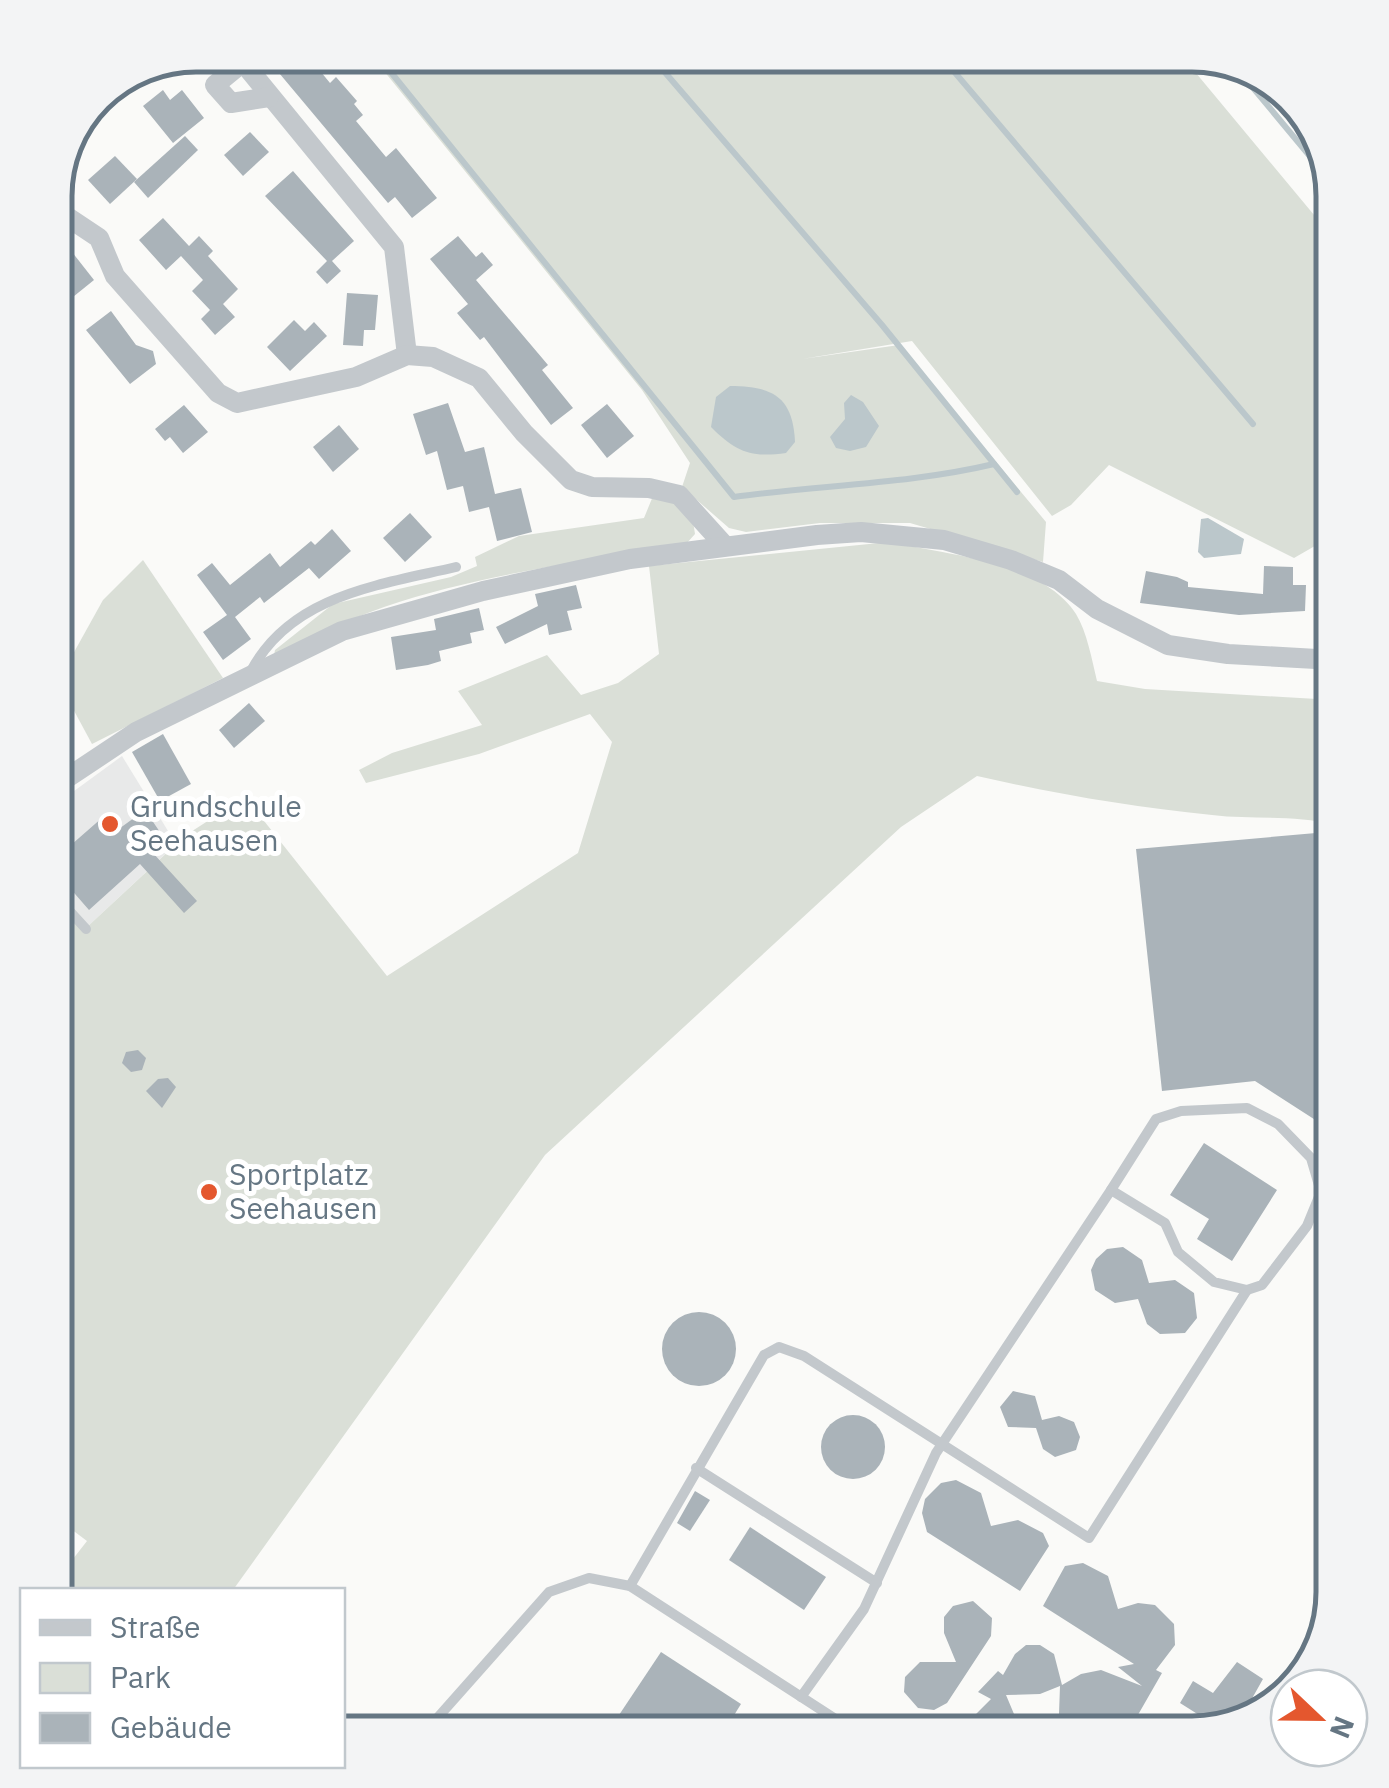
<svg xmlns="http://www.w3.org/2000/svg" width="1389" height="1788" viewBox="0 0 1389 1788" font-family="'IBM Plex Sans',sans-serif">
<style>
.built{fill:#e8e9e9}
.green{fill:#dadfd7}
.water{fill:#bbc7cb}
.lines{fill:none;stroke-linecap:round;stroke-linejoin:round}
.stream{stroke:#bbc7cb;stroke-width:6}
.building{fill:#aab3b9}
.path{stroke:#bbbfc2;stroke-width:4;stroke-dasharray:5 5;stroke-linecap:butt}
.lane{stroke:#c3c8cc;stroke-width:10}
.street{stroke:#c3c8cc;stroke-width:20}
.poi-dot{fill:#e4572e;stroke:#fff;stroke-width:4}
.labels{text-anchor:middle;stroke-width:10;stroke-linejoin:round;paint-order:stroke}
.poi-label{font-size:30px;fill:#657683;stroke:#fff;text-anchor:start}
.rim{fill:none;stroke:#657683;stroke-width:5}
</style>
<rect width="100%" height="100%" fill="#fafaf8"/>
<polygon class="built" points="122,756 176,844 86,928 55,894 55,805"/>
<g class="green">
<polygon points="371,55 1181,55 1334,239 1334,535 1294,558 1109,465 1071,505 1052,516 912,341 802,359 899,345 1046,522 1043,562 910,523 820,523 746,532 729,528 682,487 690,463 642,390"/>
<path d="M653 496 675 501 692 515 695 534 686 544C551 568 388 583 273 661L275 650 333 604 451 577 477 566 475 557 519 536 644 518Z"/>
<path d="M889 542C945 554 1043 562 1076 614 1087 632 1092 660 1097 681L1145 689 1334 700V825C1296 814 1252 820 1212 815 1132 807 1056 794 977 776L901 827 545 1155 233 1590H55V1582L87 1541 55 1517V894L86 928 186 835 245 797 387 976 578 853 612 742 590 714 479 754 366 783 359 770 392 753 482 725 458 691 547 655 581 695 618 683 659 654 649 566Z"/>
<polygon points="143,560 223,678 92,744 58,681 103,600"/>
</g>
<g class="water">
<path d="M730 386C773 386 793 397 795 442L786 453C751 458 736 452 711 427L716 397Z"/>
<polygon points="851,395 863,402 879,426 866,447 850,451 836,448 830,437 845,419 844,403"/>
<polygon points="1208,518 1244,539 1241,554 1204,558 1198,552 1201,519"/>
</g>
<g class="lines">
<g class="stream">
<path d="M377 55 734 497C820 485 910 484 994 464"/>
<polyline points="650,55 882,325 1017,492"/>
<polyline points="940,55 1253,424"/>
<polyline points="1234,65 1328,178"/>
</g>
</g>
<g class="building">
<polygon points="264,55 307,55 330,83 336,77 357,101 354,104 363,115 356,121 386,157 396,148 437,198 412,218 395,197 388,203"/>
<polygon points="163,90 170,100 182,90 204,118 173,143 143,106"/>
<polygon points="250,132 269,152 243,176 224,155"/>
<polygon points="185,136 198,150 148,198 134,182"/>
<polygon points="115,156 137,179 110,204 88,180"/>
<polygon points="293,171 354,241 332,261 341,271 327,284 316,272 327,261 265,196"/>
<polygon points="163,218 189,246 199,236 213,251 208,256 238,289 223,304 235,317 215,335 201,319 210,310 192,291 203,280 181,256 166,270 139,240"/>
<polygon points="458,236 476,257 482,252 493,265 476,280 548,365 542,370 573,408 551,425 484,337 480,340 457,313 468,304 430,259"/>
<polygon points="72,252 94,280 68,301 55,284 55,266"/>
<polygon points="347,293 378,295 375,330 364,330 363,346 343,345"/>
<polygon points="111,311 136,345 153,351 156,364 130,384 86,330"/>
<polygon points="294,320 305,331 314,322 327,336 290,371 267,347"/>
<polygon points="448,403 465,452 484,447 495,494 521,488 532,532 497,541 489,507 469,512 463,486 447,490 437,451 426,455 413,414"/>
<polygon points="607,404 634,436 607,458 581,425"/>
<polygon points="184,405 208,432 183,453 170,437 165,441 155,429"/>
<polygon points="339,425 359,449 333,472 313,447"/>
<polygon points="410,513 432,537 405,562 383,538"/>
<polygon points="332,529 351,551 319,579 309,568 264,603 260,597 235,617 251,639 223,660 203,632 227,615 197,575 212,563 230,585 270,553 280,567 311,541 315,545"/>
<polygon points="1264,566 1293,567 1293,585 1306,585 1305,611 1239,615 1140,603 1146,571 1177,577 1188,582 1188,587 1263,594"/>
<polygon points="576,585 582,608 567,611 572,630 549,635 547,624 505,644 496,627 538,606 535,594"/>
<polygon points="479,608 484,630 470,633 472,643 439,651 441,661 428,665 396,670 391,637 436,630 434,619"/>
<polygon points="249,703 265,721 234,748 219,730"/>
<polygon points="163,734 191,784 160,801 132,752"/>
<polygon points="145,810 166,841 153,853 197,901 184,913 140,864 89,910 55,871 55,859 103,817 116,831"/>
<polygon points="1316,833 1334,844 1334,1132 1255,1081 1162,1091 1136,849"/>
<polygon points="138,1050 146,1058 142,1070 131,1072 122,1063 126,1052"/>
<polygon points="168,1078 176,1087 162,1108 146,1091 158,1079"/>
<polygon points="1204,1143 1277,1190 1232,1261 1197,1239 1209,1219 1170,1195"/>
<polygon points="1123,1247 1142,1260 1149,1283 1175,1280 1194,1293 1197,1318 1185,1333 1160,1334 1147,1324 1138,1299 1115,1303 1095,1290 1091,1270 1096,1259 1107,1249"/>
<circle cx="699" cy="1349" r="37"/>
<polygon points="1013,1391 1035,1396 1042,1420 1059,1416 1074,1422 1080,1437 1076,1450 1055,1457 1043,1449 1036,1428 1008,1427 1000,1407"/>
<circle cx="853" cy="1447" r="32"/>
<polygon points="956,1480 981,1493 991,1526 1018,1520 1043,1533 1049,1546 1020,1591 927,1532 922,1513 925,1499 941,1483"/>
<polygon points="695,1491 710,1500 690,1531 677,1523"/>
<polygon points="750,1527 826,1577 804,1610 729,1560"/>
<polygon points="1083,1563 1108,1576 1118,1609 1138,1603 1155,1605 1174,1624 1175,1645 1156,1670 1162,1673 1131,1727 1127,1733 1066,1733 1059,1714 1060,1686 1040,1694 1006,1695 1022,1733 970,1733 976,1714 991,1699 978,1692 998,1671 1003,1675 1015,1654 1026,1645 1040,1645 1054,1654 1062,1685 1081,1674 1101,1670 1142,1686 1118,1667 1134,1664 1043,1606 1065,1566"/>
<polygon points="973,1601 992,1618 991,1636 947,1703 934,1710 918,1708 904,1692 905,1677 920,1662 956,1662 944,1633 944,1617 953,1606"/>
<polygon points="661,1652 741,1704 723,1733 607,1733"/>
<polygon points="1237,1662 1263,1679 1241,1718 1187,1733 1199,1715 1180,1703 1193,1681 1213,1693"/>
</g>
<g class="lines">
<polyline class="path" points="55,614 58,615"/>
<g class="lane">
<path d="M251 671C291 595 379 585 456 567"/>
<polyline points="55,895 86,929"/>
<polygon points="1247,1108 1278,1124 1311,1158 1321,1192 1307,1226 1262,1285 1247,1290 1214,1282 1178,1252 1165,1223 1111,1190 1156,1119 1181,1111"/>
<polyline points="696,1468 877,1583"/>
<polyline points="630,1586 764,1355 779,1347 804,1356 1089,1538 1247,1290"/>
<polyline points="801,1697 864,1609 936,1453 1111,1190"/>
<polyline points="1269,1710 1300,1663"/>
<polyline points="440,1716 458,1733"/>
<polyline points="424,1733 549,1592 589,1578 630,1586 857,1733"/>
</g>
<g class="street">
<polyline points="237,55 394,247 407,355"/>
<polyline points="243,62 215,85 231,103 269,97"/>
<polyline points="55,197 66,216 99,238 115,276 218,393 237,403 356,377 407,355 433,357 479,378 524,433 571,480 592,487 649,488 679,495 725,546"/>
<polyline points="55,786 136,732 342,631 483,591 630,559 817,535 861,532 944,540 1011,560 1059,580 1097,609 1168,645 1228,654 1334,660"/>
</g>
</g>
<g class="poi-dot">
<circle cx="110" cy="824" r="10"/>
<circle cx="209" cy="1192" r="10"/>
</g>
<g class="labels">
<g class="poi-label">
<text x="130" y="817">Grundschule<tspan x="130" dy="34">Seehausen</tspan></text>
<text x="229" y="1185">Sportplatz<tspan x="229" dy="34">Seehausen</tspan></text>
</g>
</g>
<path d="M0 0H1389V1788H0ZM196 72H1192A124 124 0 0 1 1316 196V1592A124 124 0 0 1 1192 1716H196A124 124 0 0 1 72 1592V196A124 124 0 0 1 196 72Z" fill="#f3f4f5" fill-rule="evenodd"/>
<path class="rim" d="M196 72H1192A124 124 0 0 1 1316 196V1592A124 124 0 0 1 1192 1716H196A124 124 0 0 1 72 1592V196A124 124 0 0 1 196 72Z"/>
<rect x="20" y="1588" width="325" height="180" fill="#ffffff" stroke="#c1c8cd" stroke-width="2.5"/>
<rect x="40" y="1620" width="50" height="15" fill="#c3c8cc" stroke="#c1c8cd" stroke-width="2.5"/>
<text x="110" y="1638" font-size="30" fill="#657683">Straße</text>
<rect x="40" y="1663" width="50" height="30" fill="#dadfd7" stroke="#c1c8cd" stroke-width="2.5"/>
<text x="110" y="1688" font-size="30" fill="#657683">Park</text>
<rect x="40" y="1713" width="50" height="30" fill="#aab3b9" stroke="#c1c8cd" stroke-width="2.5"/>
<text x="110" y="1738" font-size="30" fill="#657683">Gebäude</text>
<g transform="translate(1319 1718) rotate(112)"><circle r="48" fill="#ffffff" stroke="#c1c8cd" stroke-width="2.5"/>
<path d="M0-8L18 38L0 25L-18 38Z" fill="#e4572e"/>
<text y="-15" font-size="28" font-weight="bold" text-anchor="middle" fill="#657683">N</text>
</g>
</svg>
